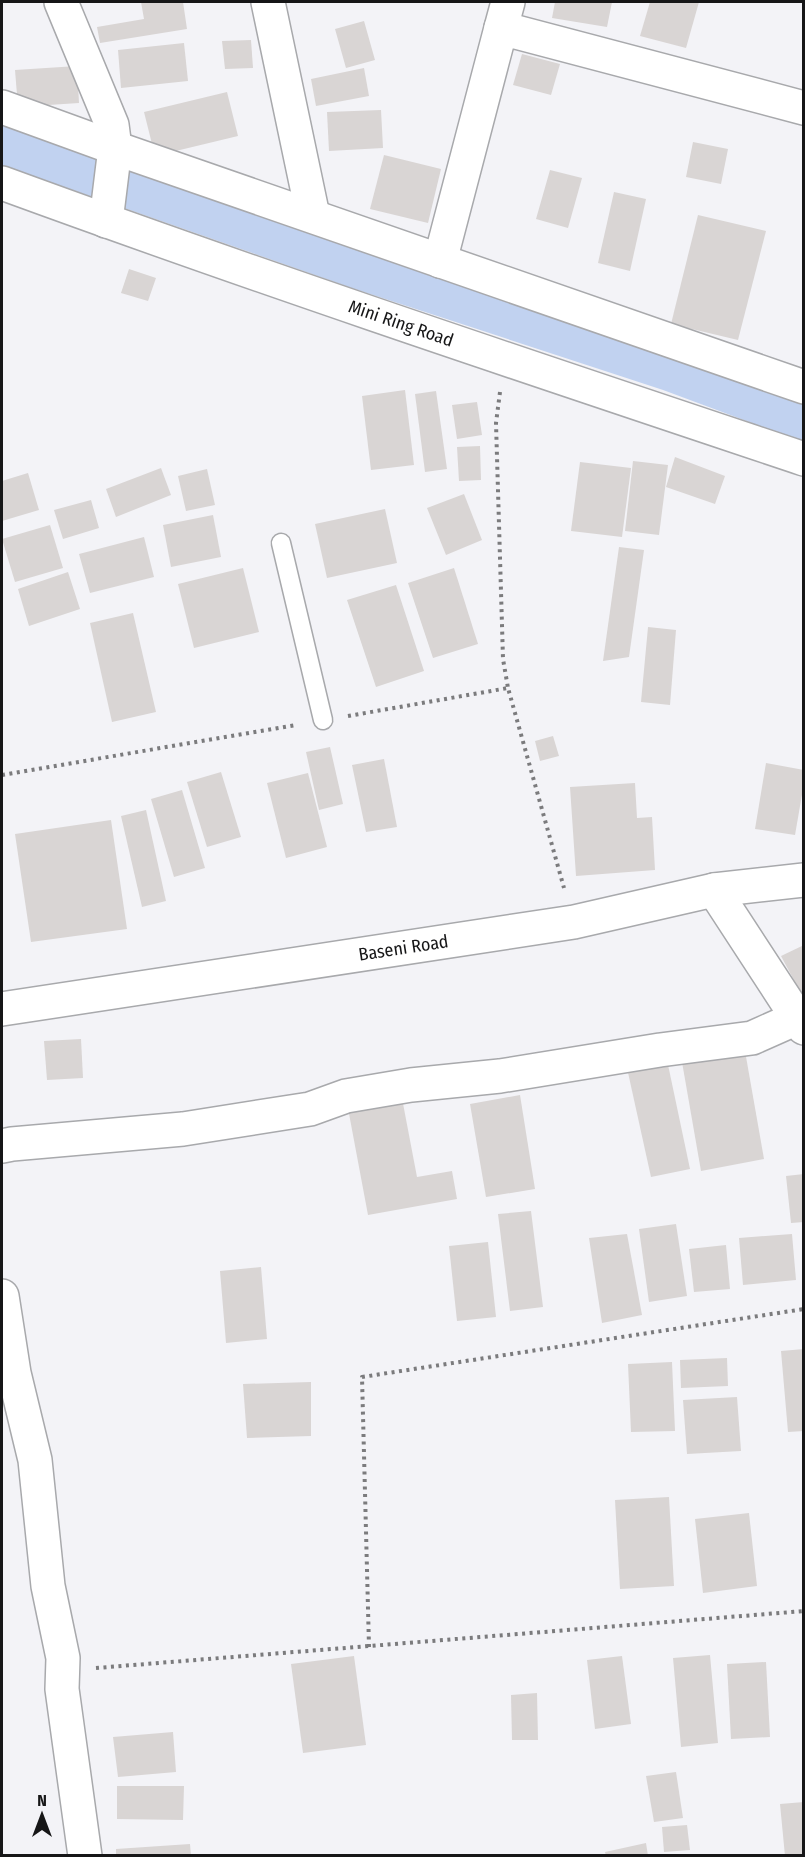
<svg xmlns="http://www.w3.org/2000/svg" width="805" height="1857" viewBox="0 0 805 1857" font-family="'Fira Sans Condensed',sans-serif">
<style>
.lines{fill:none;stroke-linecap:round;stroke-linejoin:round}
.canal{stroke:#c1d2f0;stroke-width:38}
.building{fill:#d9d5d4}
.lane-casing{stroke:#a8a9ac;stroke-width:21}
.street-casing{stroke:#a8a9ac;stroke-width:36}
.secondary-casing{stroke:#a8a9ac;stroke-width:36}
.path{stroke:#7b7b7d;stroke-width:4;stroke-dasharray:3 4.5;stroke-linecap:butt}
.lane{stroke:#fff;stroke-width:18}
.street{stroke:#fff;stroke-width:33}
.secondary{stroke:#fff;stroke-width:33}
.labels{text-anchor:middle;stroke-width:4.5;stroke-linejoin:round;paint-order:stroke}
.street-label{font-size:18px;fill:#161617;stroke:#f3f3f7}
</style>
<rect width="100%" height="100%" fill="#f3f3f7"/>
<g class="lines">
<polyline class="canal" points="2,145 358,270 669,372 804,422"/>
</g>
<g class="building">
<polygon points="141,2 183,2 187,29 100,43 97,27 144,19"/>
<polygon points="555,2 612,2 607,27 552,18"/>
<polygon points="650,2 699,2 686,48 640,36"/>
<polygon points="364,21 375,60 346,68 335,29"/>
<polygon points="251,40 253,68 225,69 222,41"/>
<polygon points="184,43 188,81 121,88 118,50"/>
<polygon points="522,54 560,64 551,95 513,85"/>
<polygon points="77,66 79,103 18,107 15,70"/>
<polygon points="364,68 369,96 316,106 311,79"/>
<polygon points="227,92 238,136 155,156 144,112"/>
<polygon points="381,110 383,148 329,151 327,112"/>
<polygon points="693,142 728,149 721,184 686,177"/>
<polygon points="384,155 441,169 428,223 370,209"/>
<polygon points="550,170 582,178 568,228 536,219"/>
<polygon points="614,192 646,199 630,271 598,263"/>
<polygon points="698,215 766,231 738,340 671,324"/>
<polygon points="129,269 156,278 148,301 121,293"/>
<polygon points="405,390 414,465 371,470 362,396"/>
<polygon points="436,391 447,469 425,472 415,394"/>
<polygon points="477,402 482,435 457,439 452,405"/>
<polygon points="480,446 481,480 459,481 457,447"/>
<polygon points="675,457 725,476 715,504 666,487"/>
<polygon points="633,461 668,465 659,535 625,531"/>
<polygon points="580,462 631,468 622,537 571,531"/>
<polygon points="161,468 171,495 116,517 106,489"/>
<polygon points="207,469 215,505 186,511 178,476"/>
<polygon points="28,473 39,510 2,521 2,481"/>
<polygon points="464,494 482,540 446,555 427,508"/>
<polygon points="91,500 99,528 63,539 54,510"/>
<polygon points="385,509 397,563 327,578 315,524"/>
<polygon points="213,515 221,557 171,567 163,525"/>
<polygon points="50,525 63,568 15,582 2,539"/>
<polygon points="144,537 154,577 90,593 79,554"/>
<polygon points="619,547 644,550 629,657 603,661"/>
<polygon points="243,568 259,632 194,648 178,584"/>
<polygon points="454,568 478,644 433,658 408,583"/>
<polygon points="68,572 80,609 29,626 18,589"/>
<polygon points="396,585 424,671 376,687 347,600"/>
<polygon points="133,613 156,712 112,722 90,623"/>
<polygon points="648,627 676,630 670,705 641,702"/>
<polygon points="553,736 559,756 540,761 535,741"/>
<polygon points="330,747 343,804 319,810 306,752"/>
<polygon points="384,759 397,827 366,832 352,765"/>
<polygon points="766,763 804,770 804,783 795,835 755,829"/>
<polygon points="221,772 241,837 207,847 187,782"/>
<polygon points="308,773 327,847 286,858 267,783"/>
<polygon points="635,783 637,818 652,817 655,870 576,876 570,787"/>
<polygon points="182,790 205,868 174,877 151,799"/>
<polygon points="146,810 166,901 142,907 121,816"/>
<polygon points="111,820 127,929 31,942 15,834"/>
<polygon points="804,945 804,999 781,956"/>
<polygon points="81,1039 83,1078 47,1080 44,1041"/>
<polygon points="745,1051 764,1159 701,1171 682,1062"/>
<polygon points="667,1060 690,1169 651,1177 627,1068"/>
<polygon points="401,1093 417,1177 452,1171 457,1199 368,1215 347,1103"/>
<polygon points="520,1095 535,1189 486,1197 470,1104"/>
<polygon points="804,1174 804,1222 791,1223 786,1176"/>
<polygon points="531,1211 543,1307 510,1311 498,1214"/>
<polygon points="676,1224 687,1296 649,1302 639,1229"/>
<polygon points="627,1234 642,1315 602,1323 589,1238"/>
<polygon points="792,1234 796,1280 743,1285 739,1238"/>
<polygon points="488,1242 496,1317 457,1321 449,1246"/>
<polygon points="726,1245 730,1289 694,1292 689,1249"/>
<polygon points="261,1267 267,1339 226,1343 220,1271"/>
<polygon points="804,1349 804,1431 788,1432 781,1351"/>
<polygon points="727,1358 728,1386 681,1388 680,1360"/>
<polygon points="672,1362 675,1431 631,1432 628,1364"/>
<polygon points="311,1382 311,1436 247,1438 243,1384"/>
<polygon points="737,1397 741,1451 687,1454 683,1400"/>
<polygon points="669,1497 674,1586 620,1589 615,1500"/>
<polygon points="749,1513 757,1586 703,1593 695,1519"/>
<polygon points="710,1655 718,1743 681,1747 673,1658"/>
<polygon points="354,1656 366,1745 303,1753 291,1664"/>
<polygon points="622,1656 631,1724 595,1729 587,1660"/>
<polygon points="766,1662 770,1737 731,1739 727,1664"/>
<polygon points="537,1693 538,1740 512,1740 511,1695"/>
<polygon points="173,1732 176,1772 118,1777 113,1737"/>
<polygon points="676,1772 683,1818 654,1822 646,1776"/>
<polygon points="117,1786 184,1786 183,1820 117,1819"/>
<polygon points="804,1802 804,1856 785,1856 780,1804"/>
<polygon points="687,1825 690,1850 664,1852 662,1827"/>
<polygon points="646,1843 648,1856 606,1856 605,1852"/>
<polygon points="190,1844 191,1856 116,1856 116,1849"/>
</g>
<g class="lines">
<g class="lane-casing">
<polyline id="lane" points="281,543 323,720"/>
</g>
<g class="street-casing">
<g id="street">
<polyline points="61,2 112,125 115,148 106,221"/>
<polyline points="268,2 313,216"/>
<polyline points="501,28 508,2"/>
<polyline points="2,107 115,148 804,387"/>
<polyline points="440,261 501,28 804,108"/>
<polyline points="714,890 804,1028"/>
<polyline points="2,1146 12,1144 183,1129 310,1109 346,1096 411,1085 500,1076 660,1050 752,1038 797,1018"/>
<polyline points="2,1296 14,1373 35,1460 48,1586 63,1658 62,1689 85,1856"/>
</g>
</g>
<g class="secondary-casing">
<g id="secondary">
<path id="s1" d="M2 183C267 280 535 369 804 459"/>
<path id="s2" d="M2 1009 574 922 714 890 804 880"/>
</g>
</g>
<g class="path">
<polyline points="500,392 496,423 503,659 508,688"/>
<polyline points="348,716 508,688 564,888"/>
<polyline points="2,775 296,725"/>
<polyline points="369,1647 362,1377 804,1309"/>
<polyline points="96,1668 804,1611"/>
</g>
<use href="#lane" class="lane"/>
<use href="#street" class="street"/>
<use href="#secondary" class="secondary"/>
</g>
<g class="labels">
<g class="street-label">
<text dy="6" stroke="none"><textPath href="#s1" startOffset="423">Mini Ring Road</textPath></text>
<text dy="6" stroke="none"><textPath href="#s2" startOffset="406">Baseni Road</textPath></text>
</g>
</g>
<rect width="805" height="1857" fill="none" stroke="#161617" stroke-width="6"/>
<g transform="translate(42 1815)" stroke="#f3f3f7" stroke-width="4.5" paint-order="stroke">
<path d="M0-4.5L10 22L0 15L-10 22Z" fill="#161617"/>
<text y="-9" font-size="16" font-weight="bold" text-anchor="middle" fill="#161617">N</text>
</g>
</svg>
